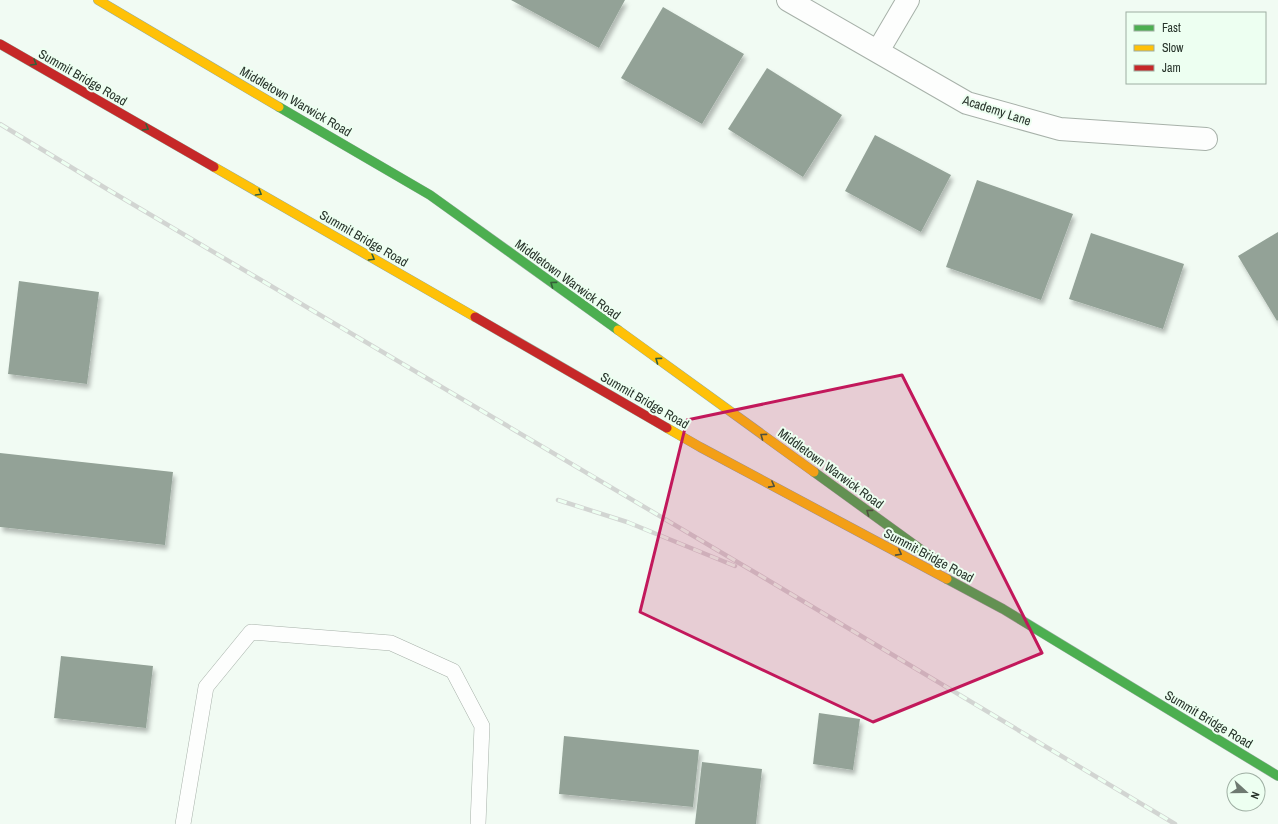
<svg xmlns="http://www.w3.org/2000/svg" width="1278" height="824" viewBox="0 0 1278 824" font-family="'Archivo Narrow',sans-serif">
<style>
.building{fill:#93a297;filter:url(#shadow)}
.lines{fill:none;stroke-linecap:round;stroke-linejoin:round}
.lane-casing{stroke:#a7b1a9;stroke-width:16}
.street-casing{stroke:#a7b1a9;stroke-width:24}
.fast-casing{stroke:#95ac9e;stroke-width:10}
.slow-casing{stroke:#95ac9e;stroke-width:10}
.jam-casing{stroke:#95ac9e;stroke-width:10}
.lane{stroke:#fdfefd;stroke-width:15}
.street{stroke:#fdfefd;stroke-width:22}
.fast{stroke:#4caf50;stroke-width:9}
.slow{stroke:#ffc107;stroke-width:9}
.jam{stroke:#c62828;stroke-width:9}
.rail-casing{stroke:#d2d5d2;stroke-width:4.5}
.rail{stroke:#edfff1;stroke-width:3;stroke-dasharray:9;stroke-linecap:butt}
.oneway{stroke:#355f38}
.marked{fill:#c2185b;fill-opacity:0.2;stroke:#c2185b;stroke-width:3;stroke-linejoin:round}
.labels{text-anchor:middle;stroke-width:4;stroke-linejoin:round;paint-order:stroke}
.street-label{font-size:13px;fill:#28342b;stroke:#edfff1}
</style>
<defs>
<filter id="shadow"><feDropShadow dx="2.5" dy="4.5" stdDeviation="2" flood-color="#0004"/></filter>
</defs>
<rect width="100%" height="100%" fill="#f1fbf3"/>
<g class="building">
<polygon points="511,0 625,0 599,48"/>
<polygon points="663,7 744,54 702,124 621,78"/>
<polygon points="767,68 842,115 803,177 728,129"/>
<polygon points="875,135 951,175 921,232 845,191"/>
<polygon points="977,180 1073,214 1041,300 946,267"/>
<polygon points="1278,232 1278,320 1277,321 1238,256"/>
<polygon points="1091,233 1184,264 1163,329 1069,299"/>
<polygon points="19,281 99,292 87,384 8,374"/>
<polygon points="0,453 173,472 165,545 0,527"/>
<polygon points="61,656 153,666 146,728 54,718"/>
<polygon points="819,713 860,719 853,770 813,764"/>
<polygon points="564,736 699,750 693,807 559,794"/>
<polygon points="702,762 762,769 756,824 695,824"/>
</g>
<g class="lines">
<g class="lane-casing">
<polyline id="lane" points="183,824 206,687 251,632 391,643 453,671 482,726 478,824"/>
</g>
<g class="street-casing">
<g id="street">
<polyline points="788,0 967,103 1060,129 1206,139"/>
<polyline points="878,51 908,0"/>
</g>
</g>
<g class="fast-casing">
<g id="fast">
<polyline points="279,107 430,195 618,330"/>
<polyline points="814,472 934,559"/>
<polyline points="947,579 1003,609 1278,776"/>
</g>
</g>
<g class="slow-casing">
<g id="slow">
<polyline points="98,0 279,107"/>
<polyline points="214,167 475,317"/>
<polyline points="618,330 814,472"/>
<polyline points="667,428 700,447 947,579"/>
</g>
</g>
<g class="jam-casing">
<g id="jam">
<polyline points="0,44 214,167"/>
<polyline points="475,317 667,428"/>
</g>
</g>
<use href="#lane" class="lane"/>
<use href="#street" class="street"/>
<use href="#fast" class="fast"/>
<use href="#slow" class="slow"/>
<use href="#jam" class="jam"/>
<g class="rail-casing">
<g id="rail">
<polyline points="0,124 107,189 761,576 1175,824"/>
<polyline points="558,500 627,522 735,566"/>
</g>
</g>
<use href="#rail" class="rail"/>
</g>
<defs><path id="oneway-chevron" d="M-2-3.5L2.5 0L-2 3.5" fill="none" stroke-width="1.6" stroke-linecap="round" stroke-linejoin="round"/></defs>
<g class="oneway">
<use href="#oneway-chevron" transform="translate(34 63) rotate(30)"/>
<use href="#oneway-chevron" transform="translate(146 128) rotate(30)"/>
<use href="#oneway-chevron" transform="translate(259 193) rotate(30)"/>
<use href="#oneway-chevron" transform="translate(372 258) rotate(30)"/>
<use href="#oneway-chevron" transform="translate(553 284) rotate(-144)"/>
<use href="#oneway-chevron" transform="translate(658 360) rotate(-144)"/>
<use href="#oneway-chevron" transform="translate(763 436) rotate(-144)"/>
<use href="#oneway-chevron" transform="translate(772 485) rotate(28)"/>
<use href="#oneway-chevron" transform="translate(869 512) rotate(-144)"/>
<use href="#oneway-chevron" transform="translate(899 553) rotate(28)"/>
</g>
<path class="marked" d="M902 375 1042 653 873 722 640 612 687 420Z"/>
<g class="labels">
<g class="street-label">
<text transform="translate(83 77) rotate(30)" y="5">Summit Bridge Road</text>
<text transform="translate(296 101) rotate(30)" y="5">Middletown Warwick Road</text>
<text transform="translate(997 110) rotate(18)" y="5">Academy Lane</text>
<text transform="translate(364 238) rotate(30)" y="5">Summit Bridge Road</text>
<text transform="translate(568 279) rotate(36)" y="5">Middletown Warwick Road</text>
<text transform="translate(645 400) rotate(30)" y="5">Summit Bridge Road</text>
<text transform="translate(831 468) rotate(36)" y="5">Middletown Warwick Road</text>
<text transform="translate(929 555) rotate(28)" y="5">Summit Bridge Road</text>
<text transform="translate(1209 719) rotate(31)" y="5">Summit Bridge Road</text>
</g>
</g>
<rect x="1126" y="12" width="140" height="72" fill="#edfff1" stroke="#9eaea2"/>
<rect x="1134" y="25" width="20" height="6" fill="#4caf50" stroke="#9eaea2"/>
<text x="1162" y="32" font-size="12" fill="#28342b">Fast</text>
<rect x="1134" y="45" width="20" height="6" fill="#ffc107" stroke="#9eaea2"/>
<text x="1162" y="52" font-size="12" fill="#28342b">Slow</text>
<rect x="1134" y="65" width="20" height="6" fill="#c62828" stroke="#9eaea2"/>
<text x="1162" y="72" font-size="12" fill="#28342b">Jam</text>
<g transform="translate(1246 792) rotate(111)"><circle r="19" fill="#edfff1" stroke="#9eaea2"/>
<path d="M0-3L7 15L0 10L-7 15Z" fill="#6e7a71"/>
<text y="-6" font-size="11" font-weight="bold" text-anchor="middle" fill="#28342b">N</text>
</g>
</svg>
